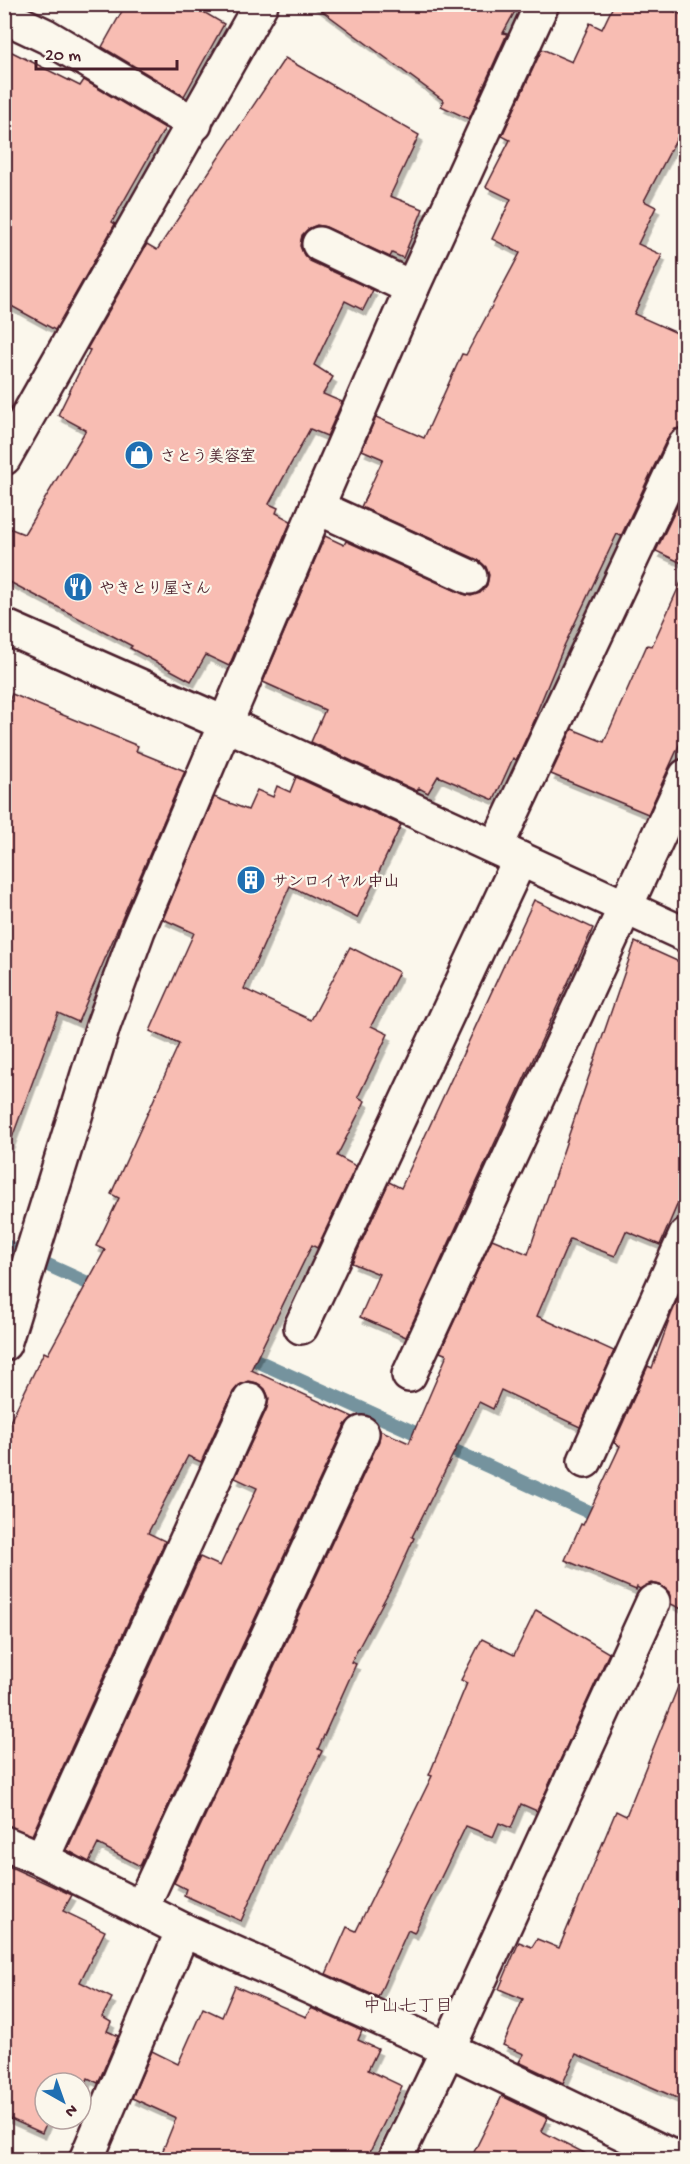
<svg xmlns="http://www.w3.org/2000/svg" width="690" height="2164" viewBox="0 0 690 2164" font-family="'Gochi Hand','Klee One',sans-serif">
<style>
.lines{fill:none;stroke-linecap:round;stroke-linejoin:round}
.stream{stroke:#74939e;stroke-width:14}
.building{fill:#f8bdb3;stroke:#4a1f2b;stroke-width:1.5;filter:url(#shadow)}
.minor-casing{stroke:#4a1f2b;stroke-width:38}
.minor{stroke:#fbf7ec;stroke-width:33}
.labels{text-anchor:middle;stroke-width:4.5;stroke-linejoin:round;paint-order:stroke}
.poi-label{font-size:16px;font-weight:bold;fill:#4a1f2b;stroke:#fbf7ec;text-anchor:start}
.neighbourhood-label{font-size:18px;fill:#4a1f2b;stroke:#fbf7ec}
</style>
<defs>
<filter id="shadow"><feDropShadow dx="3.5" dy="6" stdDeviation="0" flood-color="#0004"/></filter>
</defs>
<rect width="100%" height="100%" fill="#fbf7ec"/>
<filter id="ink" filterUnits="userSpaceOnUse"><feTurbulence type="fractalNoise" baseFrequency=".0167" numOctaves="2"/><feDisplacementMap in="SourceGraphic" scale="12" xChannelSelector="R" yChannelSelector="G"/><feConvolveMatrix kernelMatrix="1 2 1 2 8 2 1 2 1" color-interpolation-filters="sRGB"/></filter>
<g filter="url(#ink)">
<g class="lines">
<g class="stream">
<polyline points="4,1245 103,1290"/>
<polyline points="240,1353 604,1519"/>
</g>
</g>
<g class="building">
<polygon points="126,4 190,4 224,24 184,96 102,47"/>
<polygon points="313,4 519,4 503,33 507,34 469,119 441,106 444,101"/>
<polygon points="614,4 660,4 686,17 686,121 644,201 656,207 638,244 662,255 634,314 686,337 686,427 675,429 668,437 621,536 617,534 564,646 536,714 537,715 516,760 513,758 494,800 438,776 428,793 419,788 417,791 311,742 325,710 263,682 325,536 344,545 346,541 463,594 471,596 480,593 487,585 489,575 486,567 478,560 361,507 383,459 362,450 376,417 424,438 462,354 466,355 520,253 492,239 511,199 486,187 510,140 502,136 542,49 572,62 590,23 602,29"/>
<polygon points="4,48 80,86 84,80 165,128 112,222 115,224 55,330 4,302"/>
<polygon points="285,58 419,135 390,196 423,209 403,258 392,253 390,257 326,227 317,225 308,229 302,235 300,246 304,255 310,261 373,290 363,310 345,301 314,365 333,377 323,394 342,402 327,436 310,429 269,504 278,508 276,513 291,521 229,666 206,655 191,681 130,648 132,646 4,579 4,526 24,534 86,430 58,415 90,350 87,349 147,244 157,250"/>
<polygon points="686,488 686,565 656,551"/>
<polygon points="686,571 686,730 648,814 551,774 572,729 604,742 647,645 652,646"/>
<polygon points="12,694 138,746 136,751 185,771 78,1022 58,1013 9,1146 4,1145 4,714"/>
<polygon points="296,777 401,825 357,918 290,886 244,989 311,1020 350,947 399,972 371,1026 388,1034 358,1097 365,1101 337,1156 356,1166 317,1248 312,1245 251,1370 353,1417 345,1425 140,1866 98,1844 89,1862 67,1850 200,1557 220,1566 257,1488 235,1478 267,1408 269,1398 265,1389 257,1383 248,1381 239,1385 233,1392 201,1462 188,1456 148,1533 165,1541 32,1835 4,1825 4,1434 44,1352 48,1354 105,1250 96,1246 119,1198 111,1194 179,1044 150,1031 194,933 163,919 214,797 248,810 257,790 273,797 277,786 290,792"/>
<polygon points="534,900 593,928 406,1337 360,1317 379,1274 352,1263 389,1182 401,1188"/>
<polygon points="635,942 686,965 686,1184 660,1245 626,1231 615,1256 570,1239 537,1316 614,1351 580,1427 501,1390 493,1409 479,1402 412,1537 414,1538 395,1580 351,1662 356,1664 318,1749 322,1751 271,1854 241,1921 184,1895 186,1889 174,1883 379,1441 380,1430 409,1443 447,1355 440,1352 492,1239 528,1254"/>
<polygon points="682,1290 686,1291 686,1611 671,1604 669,1592 660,1585 651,1583 640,1589 637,1587 636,1590 565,1560 581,1524 583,1525 620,1446 614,1443 648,1366 652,1368 671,1315"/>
<polygon points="536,1610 609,1653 537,1811 521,1804 511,1828 499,1823 493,1837 466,1826 414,1933 408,1930 378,1997 326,1974 347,1927 356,1931 432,1776 429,1775 467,1683 461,1680 482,1639 514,1655"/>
<polygon points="684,1672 686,1673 686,2102 576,2054 563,2083 519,2062 524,2054 503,2045 523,1999 499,1989 519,1942 532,1947 537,1939 559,1948 616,1811 626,1816"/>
<polygon points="4,1864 72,1895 63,1911 105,1931 80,1982 112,1998 102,2017 111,2022 107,2031 118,2036 98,2083 88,2078 86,2083 45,2083 45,2119 48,2119 42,2133 4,2116"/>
<polygon points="235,1986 306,2017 311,2008 362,2031 358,2040 378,2049 368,2070 402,2086 366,2160 159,2160 176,2118 132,2098 152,2051 178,2064 203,2008 222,2017"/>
<polygon points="502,2096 547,2118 541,2131 598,2160 470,2160"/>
</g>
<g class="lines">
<g class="minor-casing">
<g id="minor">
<polyline points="4,16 46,36 195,124"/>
<polyline points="319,244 412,288"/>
<polyline points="4,458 261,4"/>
<polyline points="317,507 470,577"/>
<polyline points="4,626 226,724 686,935"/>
<polyline points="496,847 685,445"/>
<polyline points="301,1327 520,859"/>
<polyline points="4,1344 103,1026 138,930 317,507 412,288 542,4"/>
<polyline points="409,1375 686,776"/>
<polyline points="585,1461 686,1235"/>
<polyline points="4,1843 42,1859 183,1930 448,2049 679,2160"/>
<polyline points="42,1859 250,1400"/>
<polyline points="141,1909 362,1433"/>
<polyline points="86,2160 183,1930"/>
<polyline points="395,2160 448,2049 653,1602"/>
</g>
</g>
<use href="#minor" class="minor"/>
</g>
</g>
<defs>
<g id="shop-disc" transform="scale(1.5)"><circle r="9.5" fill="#1f6fb2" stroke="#fbf7ec"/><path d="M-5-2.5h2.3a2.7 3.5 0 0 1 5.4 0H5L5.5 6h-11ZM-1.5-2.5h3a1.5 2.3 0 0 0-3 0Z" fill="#fff"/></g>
<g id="restaurant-disc" transform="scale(1.5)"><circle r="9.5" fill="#1f6fb2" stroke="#fbf7ec"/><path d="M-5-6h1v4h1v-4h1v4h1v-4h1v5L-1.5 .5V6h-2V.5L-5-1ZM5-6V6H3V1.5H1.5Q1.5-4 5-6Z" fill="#fff"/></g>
<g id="building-disc" transform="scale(1.5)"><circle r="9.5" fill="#1f6fb2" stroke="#fbf7ec"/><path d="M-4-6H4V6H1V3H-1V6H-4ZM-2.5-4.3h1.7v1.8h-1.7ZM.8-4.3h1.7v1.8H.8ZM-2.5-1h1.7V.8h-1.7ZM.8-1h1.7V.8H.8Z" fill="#fff"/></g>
</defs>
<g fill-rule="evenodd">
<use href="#shop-disc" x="139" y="455"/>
<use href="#restaurant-disc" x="78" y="587"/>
<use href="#building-disc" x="251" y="880"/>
</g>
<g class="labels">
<g class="poi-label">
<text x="160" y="461">さとう美容室</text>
<text x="99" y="593">やきとり屋さん</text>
<text x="272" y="886">サンロイヤル中山</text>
</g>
<g class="neighbourhood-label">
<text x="408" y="2011">中山七丁目</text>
</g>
</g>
<rect width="690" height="2164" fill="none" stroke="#fbf7ec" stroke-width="24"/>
<rect x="12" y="12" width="666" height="2140" fill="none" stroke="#4a1f2b" stroke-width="2" filter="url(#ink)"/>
<g transform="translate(63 2101) rotate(140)"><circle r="28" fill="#fbf7ec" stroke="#b4a19f" stroke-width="1.5"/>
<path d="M0-4.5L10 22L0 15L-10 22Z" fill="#1f6fb2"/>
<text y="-9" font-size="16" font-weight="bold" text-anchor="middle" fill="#4a1f2b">N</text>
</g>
<path d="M36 60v9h141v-9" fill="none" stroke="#4a1f2b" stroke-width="3"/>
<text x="45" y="60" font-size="18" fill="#4a1f2b" stroke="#fbf7ec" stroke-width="4.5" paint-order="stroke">20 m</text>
</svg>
